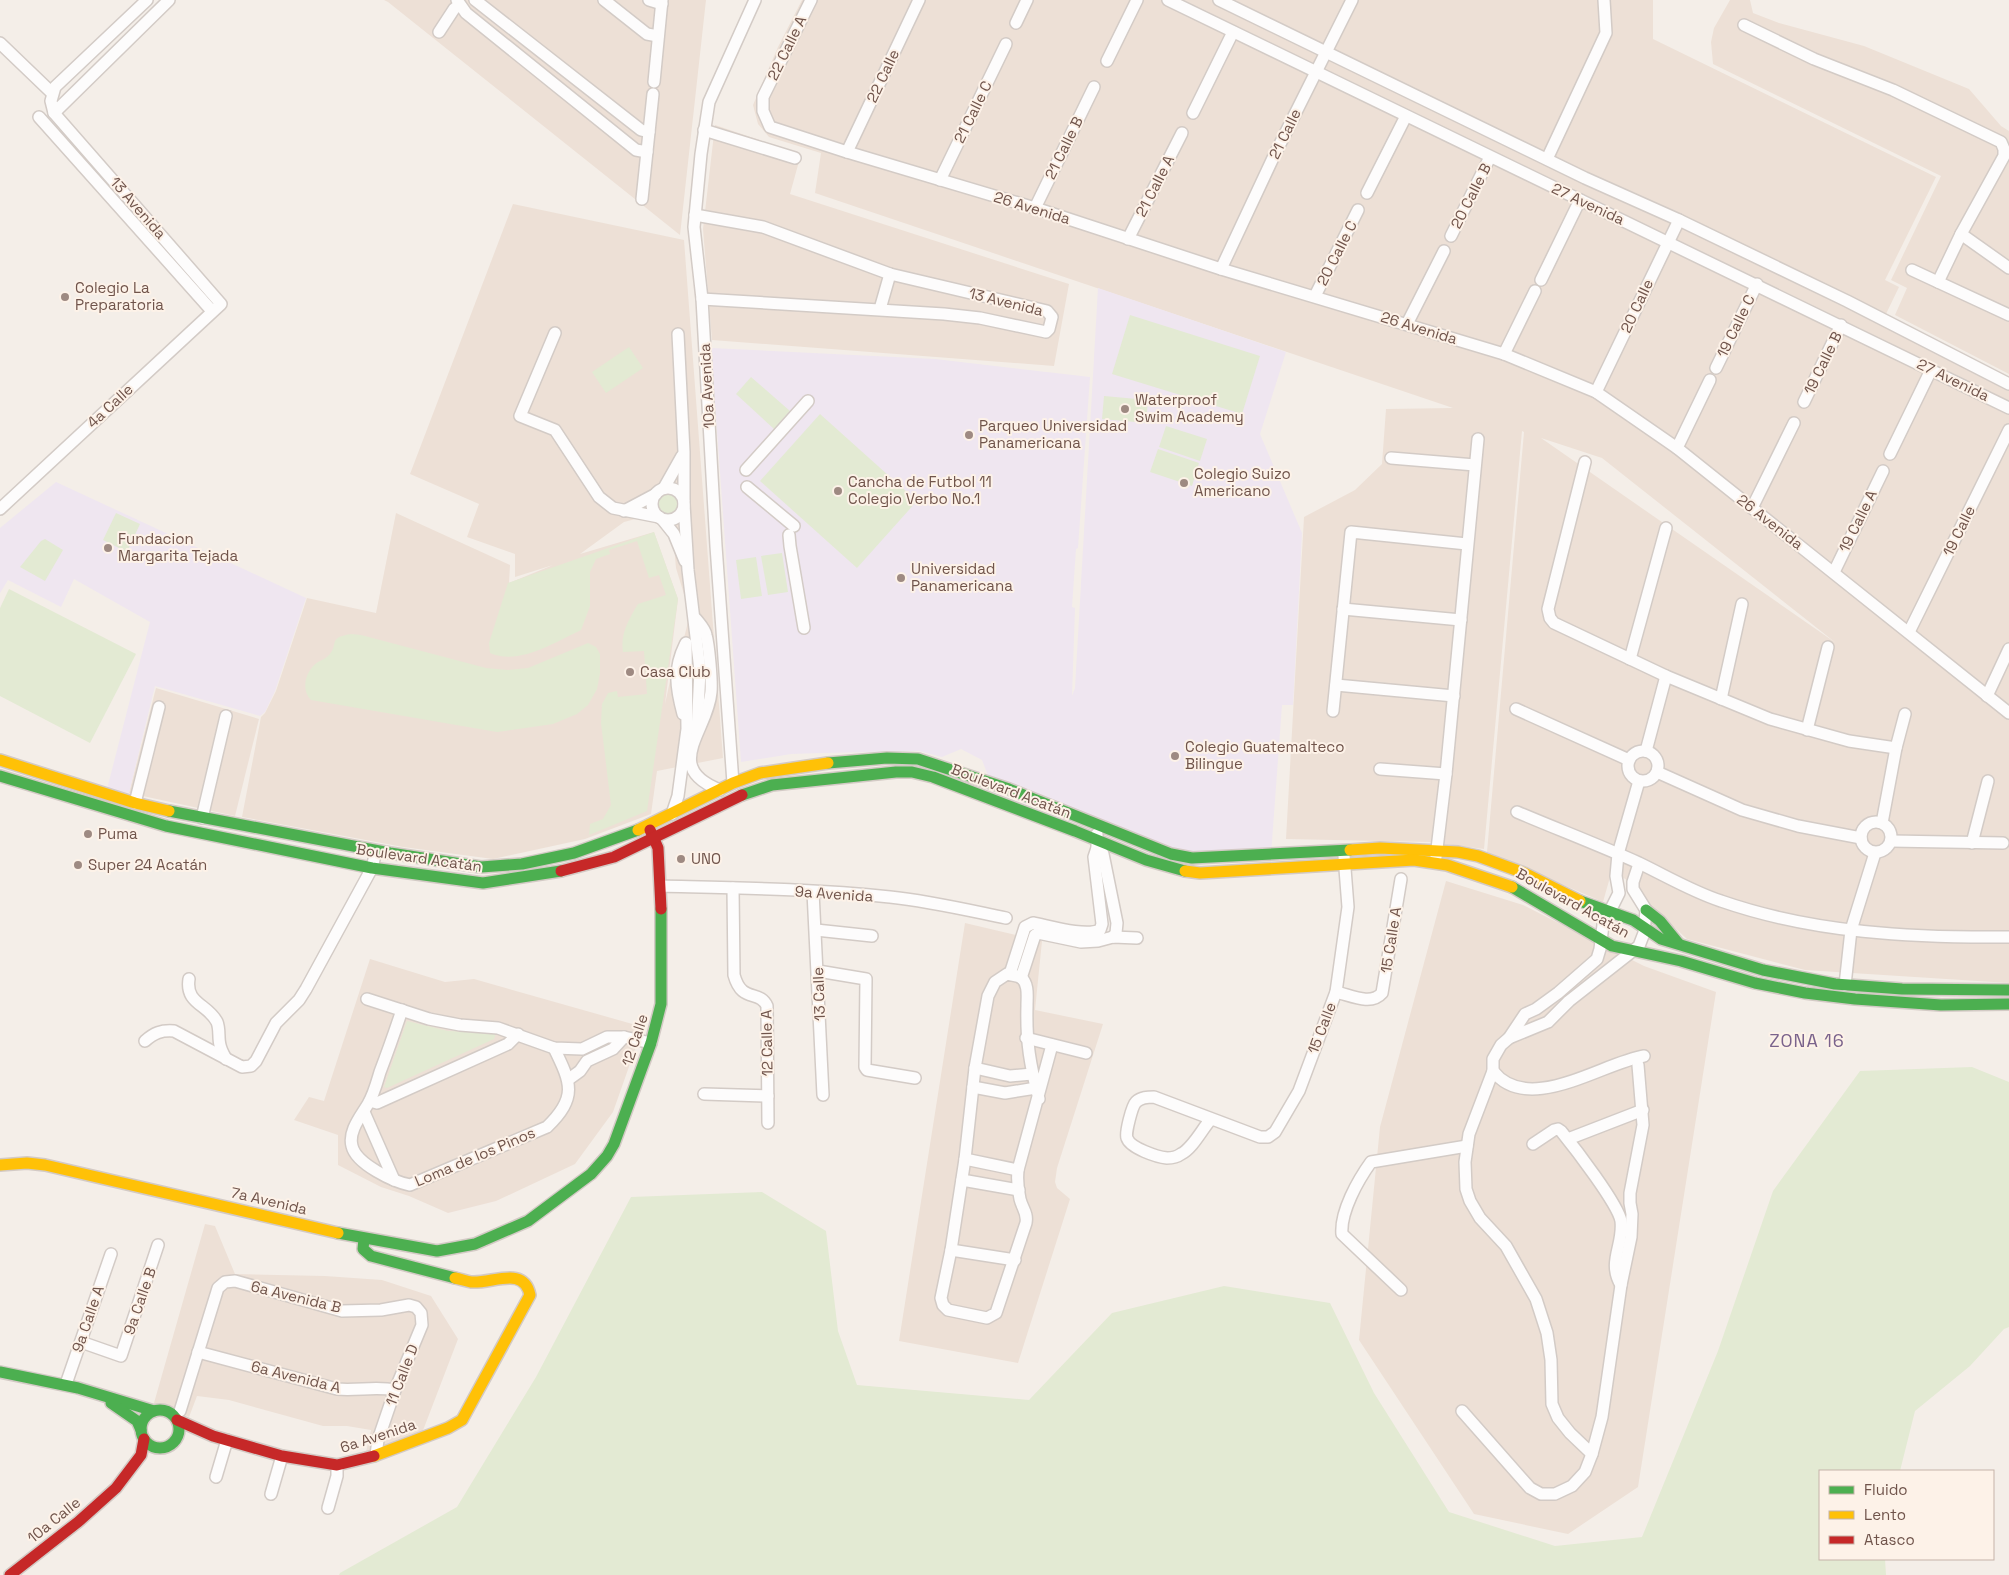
<svg xmlns="http://www.w3.org/2000/svg" width="2009" height="1575" viewBox="0 0 2009 1575" font-family="'Space Grotesk',sans-serif">
<style>
.residential{fill:#ede0d6;fill-rule:evenodd}
.education{fill:#efe6f0}
.green{fill:#e3ead3}
.lines{fill:none;stroke-linecap:round;stroke-linejoin:round}
.street-casing{stroke:#d3cbc6;stroke-width:14}
.fast-casing{stroke:#d3cac5;stroke-width:14}
.slow-casing{stroke:#d3cac5;stroke-width:14}
.jam-casing{stroke:#d3cac5;stroke-width:14}
.street{stroke:#fdfcfc;stroke-width:11}
.fast{stroke:#4caf50;stroke-width:11}
.slow{stroke:#ffc107;stroke-width:11}
.jam{stroke:#c62828;stroke-width:11}
.poi-dot{fill:#9e8a82;stroke:#fdf2e8;stroke-width:2}
.labels{text-anchor:middle;stroke-width:4;stroke-linejoin:round;paint-order:stroke}
.street-label{font-size:15px;fill:#70544b;stroke:#fdf2e8}
.poi-label{font-size:15px;fill:#70544b;stroke:#fdf2e8;text-anchor:start}
.quarter-label{font-size:18px;letter-spacing:1px;fill:#7a638c;stroke:#fdf2e8}
</style>
<rect width="100%" height="100%" fill="#f4eee8"/>
<g class="residential">
<polygon points="384,0 706,0 680,235 388,2"/>
<path d="M802 0H1653V39L1936 177 1885 280 1899 287 1886 314 2009 378V983L1805 970 1687 939 1644 900 1640 889 1612 870 1603 902 1487 852 1524 432 1522 431 1484 849 1430 842 1286 839 1304 517 1355 490 1382 464 1386 409 1453 408 815 193 821 153 769 137 758 124 753 105 778 47ZM1541 438 1602 458 1836 643Z"/>
<polygon points="1730,0 1750,0 1753,13 1779,23 1864,46 1969,89 2001,126 2009,131 2009,374 1895,315 1907,288 1891,280 1941,176 1713,64 1711,42 1714,28"/>
<polygon points="715,125 801,154 790,194 1069,284 1054,366 712,340 703,229"/>
<path d="M513 204 684 240 723 758 657 771 651 814 585 839 493 859 403 847 242 817 261 717 265 713 276 691 307 598 376 613 396 513 510 565 509 583 553 565 515 577V554L467 537 479 504 410 474ZM639 518 654 519 665 525 674 546 676 568 690 614 685 634 673 667 665 704 678 599 654 532 580 554 624 522Z"/>
<polygon points="156,688 259,719 235,816 129,793"/>
<polygon points="1446,881 1523,905 1644,966 1716,992 1638,1487 1568,1534 1474,1514 1359,1340 1380,1127"/>
<polygon points="965,923 1042,941 1035,1010 1103,1024 1057,1168 1055,1182 1057,1188 1070,1199 1018,1363 899,1341"/>
<polygon points="370,959 445,982 474,979 643,1027 613,1112 575,1164 496,1201 448,1213 409,1196 381,1187 338,1165 338,1135 294,1120 309,1097 324,1101"/>
<polygon points="205,1224 215,1226 235,1274 325,1276 382,1280 431,1296 458,1339 422,1433 366,1452 371,1430 347,1426 323,1426 229,1400 197,1396 189,1417 154,1403"/>
</g>
<g class="education">
<polygon points="1098,288 1286,352 1260,434 1302,533 1293,705 1282,705 1271,855 1180,853 989,778 982,760 961,749 942,757 919,751 822,753 791,754 741,762 711,348 935,359 1090,377 1078,548 1076,549 1072,607 1075,608 1072,696 1075,688"/>
<polygon points="56,482 306,598 275,691 265,712 260,716 155,686 129,793 107,789 150,622 74,579 61,607 8,580 0,593 0,528"/>
</g>
<g class="green">
<polygon points="1130,315 1260,356 1242,414 1112,374"/>
<polygon points="629,347 643,368 606,393 592,372"/>
<polygon points="751,377 790,411 774,429 736,394"/>
<polygon points="1104,396 1148,400 1146,423 1102,419"/>
<polygon points="820,414 917,501 857,568 760,481"/>
<polygon points="1166,426 1207,439 1200,461 1159,447"/>
<polygon points="1158,449 1199,463 1192,486 1150,472"/>
<circle cx="667" cy="504" r="11"/>
<polygon points="116,513 140,524 127,552 103,540"/>
<path d="M654 532 678 599 647 811 589 835 590 824 603 819 611 805 601 723 602 704 608 693 617 691 618 697 647 694 644 651 623 652C620 634 629 619 638 604L666 595 659 575 649 578 637 541 609 550 610 554 596 559 590 572V606L581 630C555 642 519 666 490 653L489 643 508 583Z"/>
<polygon points="45,539 63,550 45,581 20,567 41,541"/>
<polygon points="782,553 788,592 768,595 761,556"/>
<polygon points="756,557 762,596 741,599 736,560"/>
<polygon points="9,589 136,654 90,743 0,696 0,608"/>
<path d="M351 634 361 635 486 668 508 670 528 668 588 643 596 647 600 654V673L597 689 588 705 577 714 553 724 497 732 311 700C300 689 306 670 318 662 321 660 325 659 328 656 340 645 326 638 351 634Z"/>
<polygon points="407,1021 448,1031 496,1033 494,1039 387,1088 384,1087"/>
<polygon points="1972,1067 2009,1082 2009,1327 2004,1329 1970,1366 1915,1411 1900,1471 1820,1471 1820,1559 1885,1559 1886,1575 339,1575 340,1573 457,1507 536,1377 631,1197 762,1192 826,1231 838,1331 857,1385 1029,1400 1112,1313 1224,1286 1330,1303 1374,1393 1449,1512 1555,1546 1642,1537 1718,1351 1773,1191 1860,1071"/>
</g>
<g class="lines">
<g class="street-casing">
<g id="street">
<polyline points="457,0 466,13 636,150 647,152"/>
<polyline points="475,0 641,130 649,132"/>
<polyline points="604,0 647,34 658,36"/>
<polyline points="649,0 662,4"/>
<polyline points="811,0 763,97 763,111 770,127 847,152 1035,208 1221,269 1504,354 1596,392 1677,448 2009,713"/>
<polyline points="1168,0 2009,408"/>
<polyline points="1219,0 1585,178 1679,220 1847,301 2009,384"/>
<polyline points="1016,23 1027,0"/>
<polyline points="1744,25 1814,59 1893,90 2001,142 2004,149 2004,156 1961,234 1938,282"/>
<polyline points="439,32 454,9 459,5"/>
<polyline points="0,43 52,93"/>
<polyline points="1107,61 1137,0"/>
<polyline points="654,82 662,0"/>
<polyline points="54,113 169,0"/>
<polyline points="1193,113 1233,32"/>
<polyline points="39,117 212,311"/>
<polyline points="704,130 795,158"/>
<polyline points="847,152 919,0"/>
<polyline points="1547,159 1606,33 1604,0"/>
<polyline points="940,180 1006,44"/>
<polyline points="1367,193 1406,116"/>
<polyline points="642,199 653,94"/>
<polyline points="1035,208 1094,87"/>
<polyline points="695,215 763,227 890,274 1047,311 1052,317 1049,329 1046,332 980,318 944,314 702,299"/>
<polyline points="1961,234 2009,268"/>
<polyline points="1451,236 1490,157"/>
<polyline points="1128,239 1182,133"/>
<polyline points="1221,269 1273,158 1352,0"/>
<polyline points="1912,270 2009,315"/>
<polyline points="1541,280 1580,200"/>
<polyline points="1315,296 1358,210"/>
<polyline points="880,309 890,274"/>
<polyline points="1407,324 1444,251"/>
<polyline points="555,333 520,416 555,430 599,497 613,508 659,517"/>
<polyline points="678,334 684,452 684,501"/>
<polyline points="1504,354 1535,291"/>
<polyline points="1716,368 1757,284"/>
<polyline points="1596,392 1679,220"/>
<polyline points="1804,402 1841,325"/>
<polyline points="1677,448 1710,380"/>
<polyline points="1890,454 1931,370"/>
<polyline points="1391,458 1475,465"/>
<polyline points="1585,462 1548,609 1550,618 1554,623 1666,676 1770,719 1849,741 1896,748"/>
<polyline points="746,470 808,401"/>
<polyline points="747,487 794,526"/>
<polyline points="664,488 682,456"/>
<circle cx="668" cy="504" r="16"/>
<polyline points="684,504 688,570 700,670 697,732"/>
<polyline points="1752,508 1794,423"/>
<polyline points="0,509 221,304 54,113 51,101 55,87 147,0"/>
<polyline points="624,511 656,494"/>
<polyline points="662,519 674,534 685,561"/>
<polyline points="789,535 790,546 804,628"/>
<polyline points="1834,572 1883,471"/>
<polyline points="1343,609 1461,620"/>
<path d="M696 619C699 623 705 629 706 635 709 645 712 682 711 692 708 731 661 767 720 790"/>
<polyline points="1909,632 2009,430"/>
<polyline points="1630,659 1666,528"/>
<polyline points="1336,685 1454,696"/>
<polyline points="1987,696 2009,649"/>
<polyline points="1721,699 1742,604"/>
<polyline points="1516,709 1629,760"/>
<polyline points="1333,711 1351,532 1467,544"/>
<path d="M683 714C676 688 673 669 685 645"/>
<polyline points="1807,730 1828,647"/>
<circle cx="1643" cy="766" r="15"/>
<polyline points="1646,751 1666,676"/>
<polyline points="1380,769 1446,774"/>
<polyline points="1657,772 1742,810 1798,826 1861,838"/>
<polyline points="733,783 716,546 702,299 694,227 701,154 709,102 755,0"/>
<polyline points="135,803 159,707"/>
<path d="M1517 812C1557 829 1599 845 1639 863 1666 876 1693 892 1721 901 1813 933 1913 938 2009 937"/>
<polyline points="672,814 678,796 687,729 686,643"/>
<polyline points="202,818 226,716"/>
<circle cx="1876" cy="837" r="15"/>
<polyline points="1882,823 1896,748 1905,714"/>
<polyline points="1891,841 2003,843"/>
<polyline points="1972,843 1988,781"/>
<polyline points="1097,848 1103,854 1117,923 1116,933 1113,937"/>
<polyline points="1436,857 1446,774 1478,439"/>
<path d="M661 886C737 888 814 889 890 897 929 901 967 910 1006 918"/>
<path d="M733 888 734 975C742 1004 759 989 767 1006L768 1123"/>
<polyline points="813,892 823,1095"/>
<polyline points="816,930 872,936"/>
<polyline points="818,971 866,979 865,1067 867,1070 915,1078"/>
<path d="M1010 974 1025 927 1033 923C1049 926 1085 937 1100 930L1102 924 1094 857 1097 848V834"/>
<polyline points="1021,978 1035,935 1038,933 1081,942 1098,941 1113,937 1137,938"/>
<path d="M189 979C185 1004 208 1004 217 1022 220 1029 218 1038 220 1045 221 1050 224 1055 226 1059"/>
<polyline points="1845,985 1851,930 1875,853"/>
<path d="M1336 992C1350 995 1371 1006 1382 993L1401 879"/>
<polyline points="367,999 429,1019 460,1025 498,1028 554,1048 582,1049 607,1037 624,1037 651,1043"/>
<path d="M402 1010C395 1031 388 1051 380 1072 377 1082 374 1094 368 1104 361 1116 348 1131 352 1146 356 1164 394 1182 410 1185L547 1127C578 1097 571 1083 554 1048"/>
<polyline points="1026,1038 1086,1053"/>
<polyline points="1509,1038 1548,1022 1569,1001 1639,946 1644,933 1646,910 1633,889 1633,882 1639,864"/>
<path d="M145 1041C154 1033 161 1030 174 1031L242 1067 251 1066 256 1061 276 1023 299 1000 306 989 372 868 376 851"/>
<polyline points="975,1068 1010,1076 1032,1074"/>
<path d="M1493 1071C1528 1116 1602 1063 1644 1056"/>
<polyline points="569,1079 580,1071 587,1061 613,1049 624,1037"/>
<polyline points="973,1087 1005,1093 1036,1088"/>
<polyline points="704,1094 768,1096"/>
<path d="M1039 1099C1030 1065 1026 1042 1027 1006 1027 995 1029 985 1021 977L1007 974 995 982 988 996 975 1068 965 1159 951 1250 941 1298 943 1305 948 1310 987 1318 996 1313 1026 1223C1028 1213 1022 1208 1020 1199 1018 1190 1017 1180 1018 1170L1052 1045"/>
<polyline points="370,1101 377,1103 508,1044 518,1034"/>
<polyline points="364,1112 394,1180"/>
<path d="M1211 1119C1202 1129 1193 1148 1181 1154 1177 1157 1172 1158 1167 1158 1157 1157 1130 1148 1127 1138 1125 1133 1132 1106 1136 1102 1141 1097 1148 1097 1154 1097L1260 1137H1268L1275 1132 1299 1091 1336 992 1348 907 1344 856"/>
<polyline points="1568,1139 1643,1110"/>
<path d="M1533 1144 1554 1130 1558 1129 1561 1131C1574 1147 1618 1204 1621 1221 1624 1245 1607 1262 1621 1285"/>
<polyline points="965,1159 1018,1170"/>
<polyline points="962,1180 1019,1190"/>
<polyline points="951,1250 1015,1260"/>
<path d="M1401 1290 1342 1234C1340 1212 1358 1180 1371 1162L1467 1146"/>
<polyline points="81,1342 121,1356 158,1245"/>
<path d="M198 1352 337 1389C357 1391 376 1386 395 1390"/>
<polyline points="66,1384 111,1254"/>
<polyline points="180,1411 218,1288 225,1282 235,1281 342,1311 381,1310 409,1305 416,1307 421,1313 422,1325 395,1390 378,1440 376,1455"/>
<polyline points="1462,1411 1530,1488 1541,1494 1555,1494 1572,1486 1585,1472 1592,1454 1602,1417 1621,1285 1631,1237 1632,1214 1630,1203 1630,1193 1643,1125 1638,1065"/>
<polyline points="1592,1454 1570,1433 1558,1418 1552,1404 1551,1360 1547,1333 1536,1299 1506,1246 1480,1218 1470,1201 1466,1189 1465,1162 1469,1134 1493,1071 1493,1059 1501,1045 1509,1038 1525,1014 1536,1009 1558,993 1597,959 1600,949 1603,925 1619,893 1616,876 1618,854 1639,781"/>
<polyline points="216,1477 227,1440"/>
<polyline points="271,1494 282,1456"/>
<polyline points="328,1508 337,1476 337,1465"/>
</g>
</g>
<g class="fast-casing">
<g id="fast">
<polyline points="828,763 887,758 918,759 1009,789 1171,854 1192,858 1350,850"/>
<polyline points="0,776 166,826 372,868 483,883 561,871"/>
<polyline points="742,795 772,785 896,772 912,772 933,777 1075,831 1146,860 1185,871"/>
<polyline points="169,811 390,853 481,867 522,864 574,853 638,830"/>
<polyline points="1512,887 1612,946 1681,961 1755,983 1805,993 1855,999 1941,1005 2009,1004"/>
<polyline points="1580,901 1633,920 1661,939 1763,970 1835,984 1902,989 2009,990"/>
<polyline points="1646,910 1660,921 1678,943"/>
<polyline points="338,1233 437,1251 475,1244 528,1221 591,1174 607,1156 614,1144 651,1043 661,1004 661,909"/>
<polyline points="364,1239 363,1249 371,1256 455,1278"/>
<polyline points="0,1372 78,1388 154,1411"/>
<polyline points="111,1403 137,1421 141,1430"/>
<circle cx="160" cy="1429" r="19"/>
</g>
</g>
<g class="slow-casing">
<g id="slow">
<polyline points="0,760 135,803 169,811"/>
<polyline points="638,830 733,783 760,773 828,763"/>
<polyline points="1350,850 1380,848 1458,852 1478,856 1524,873 1580,901"/>
<polyline points="1185,871 1200,873 1414,860 1447,865 1512,887"/>
<polyline points="0,1165 27,1163 45,1165 338,1233"/>
<path d="M374 1456 448 1428 462 1420 530 1295C524 1265 492 1284 471 1282 466 1281 460 1279 455 1278"/>
</g>
</g>
<g class="jam-casing">
<g id="jam">
<polyline points="650,830 658,848 661,909"/>
<polyline points="561,871 614,857 742,795"/>
<polyline points="177,1420 213,1436 282,1456 337,1465 374,1456"/>
<polyline points="10,1575 78,1522 116,1488 141,1455 144,1439"/>
</g>
</g>
<use href="#street" class="street"/>
<use href="#fast" class="fast"/>
<use href="#slow" class="slow"/>
<use href="#jam" class="jam"/>
</g>
<g class="poi-dot">
<circle cx="65" cy="297" r="5"/>
<circle cx="1125" cy="409" r="5"/>
<circle cx="969" cy="435" r="5"/>
<circle cx="1184" cy="483" r="5"/>
<circle cx="838" cy="491" r="5"/>
<circle cx="108" cy="548" r="5"/>
<circle cx="901" cy="578" r="5"/>
<circle cx="630" cy="672" r="5"/>
<circle cx="1175" cy="756" r="5"/>
<circle cx="88" cy="834" r="5"/>
<circle cx="681" cy="859" r="5"/>
<circle cx="78" cy="865" r="5"/>
</g>
<g class="labels">
<g class="street-label">
<text transform="translate(787 48) rotate(-64)" y="5">22 Calle A</text>
<text transform="translate(883 76) rotate(-65)" y="5">22 Calle</text>
<text transform="translate(973 112) rotate(-64)" y="5">21 Calle C</text>
<text transform="translate(1285 134) rotate(-64)" y="5">21 Calle</text>
<text transform="translate(1064 148) rotate(-64)" y="5">21 Calle B</text>
<text transform="translate(1155 186) rotate(-63)" y="5">21 Calle A</text>
<text transform="translate(1471 196) rotate(-63)" y="5">20 Calle B</text>
<text transform="translate(1588 204) rotate(25)" y="5">27 Avenida</text>
<text transform="translate(138 208) rotate(49)" y="5">13 Avenida</text>
<text transform="translate(1032 208) rotate(17)" y="5">26 Avenida</text>
<text transform="translate(1337 253) rotate(-63)" y="5">20 Calle C</text>
<text transform="translate(1006 302) rotate(14)" y="5">13 Avenida</text>
<text transform="translate(1637 306) rotate(-65)" y="5">20 Calle</text>
<text transform="translate(1736 326) rotate(-64)" y="5">19 Calle C</text>
<text transform="translate(1419 328) rotate(17)" y="5">26 Avenida</text>
<text transform="translate(1823 363) rotate(-64)" y="5">19 Calle B</text>
<text transform="translate(1953 380) rotate(26)" y="5">27 Avenida</text>
<text transform="translate(707 386) rotate(-93)" y="5">10a Avenida</text>
<text transform="translate(110 406) rotate(-43)" y="5">4a Calle</text>
<text transform="translate(1858 521) rotate(-64)" y="5">19 Calle A</text>
<text transform="translate(1770 522) rotate(38)" y="5">26 Avenida</text>
<text transform="translate(1959 531) rotate(-64)" y="5">19 Calle</text>
<text transform="translate(1011 791) rotate(21)" y="5">Boulevard Acatán</text>
<text transform="translate(419 858) rotate(8)" y="5">Boulevard Acatán</text>
<text transform="translate(834 894) rotate(4)" y="5">9a Avenida</text>
<text transform="translate(1573 903) rotate(29)" y="5">Boulevard Acatán</text>
<text transform="translate(1391 940) rotate(-81)" y="5">15 Calle A</text>
<text transform="translate(819 994) rotate(-92)" y="5">13 Calle</text>
<text transform="translate(1322 1028) rotate(-69)" y="5">15 Calle</text>
<text transform="translate(635 1040) rotate(-72)" y="5">12 Calle</text>
<text transform="translate(767 1043) rotate(-91)" y="5">12 Calle A</text>
<text transform="translate(475 1157) rotate(-23)" y="5">Loma de los Pinos</text>
<text transform="translate(269 1201) rotate(13)" y="5">7a Avenida</text>
<text transform="translate(296 1297) rotate(14)" y="5">6a Avenida B</text>
<text transform="translate(140 1301) rotate(-71)" y="5">9a Calle B</text>
<text transform="translate(88 1319) rotate(-71)" y="5">9a Calle A</text>
<text transform="translate(402 1375) rotate(-69)" y="5">11 Calle D</text>
<text transform="translate(296 1377) rotate(14)" y="5">6a Avenida A</text>
<text transform="translate(378 1436) rotate(-18)" y="5">6a Avenida</text>
<text transform="translate(54 1520) rotate(-39)" y="5">10a Calle</text>
</g>
<g class="poi-label">
<text x="75" y="293">Colegio La<tspan x="75" dy="17">Preparatoria</tspan></text>
<text x="1135" y="405">Waterproof<tspan x="1135" dy="17">Swim Academy</tspan></text>
<text x="979" y="431">Parqueo Universidad<tspan x="979" dy="17">Panamericana</tspan></text>
<text x="1194" y="479">Colegio Suizo<tspan x="1194" dy="17">Americano</tspan></text>
<text x="848" y="487">Cancha de Futbol 11<tspan x="848" dy="17">Colegio Verbo No.1</tspan></text>
<text x="118" y="544">Fundacion<tspan x="118" dy="17">Margarita Tejada</tspan></text>
<text x="911" y="574">Universidad<tspan x="911" dy="17">Panamericana</tspan></text>
<text x="640" y="677">Casa Club</text>
<text x="1185" y="752">Colegio Guatemalteco<tspan x="1185" dy="17">Bilingue</tspan></text>
<text x="98" y="839">Puma</text>
<text x="691" y="864">UNO</text>
<text x="88" y="870">Super 24 Acatán</text>
</g>
<g class="quarter-label">
<text x="1807" y="1047">ZONA 16</text>
</g>
</g>
<rect x="1819" y="1470" width="175" height="90" fill="#fdf2e8" stroke="#c5b3a9"/>
<rect x="1829" y="1486" width="25" height="8" fill="#4caf50" stroke="#c5b3a9"/>
<text x="1864" y="1495" font-size="15" fill="#70544b">Fluido</text>
<rect x="1829" y="1511" width="25" height="8" fill="#ffc107" stroke="#c5b3a9"/>
<text x="1864" y="1520" font-size="15" fill="#70544b">Lento</text>
<rect x="1829" y="1536" width="25" height="8" fill="#c62828" stroke="#c5b3a9"/>
<text x="1864" y="1545" font-size="15" fill="#70544b">Atasco</text>
</svg>
